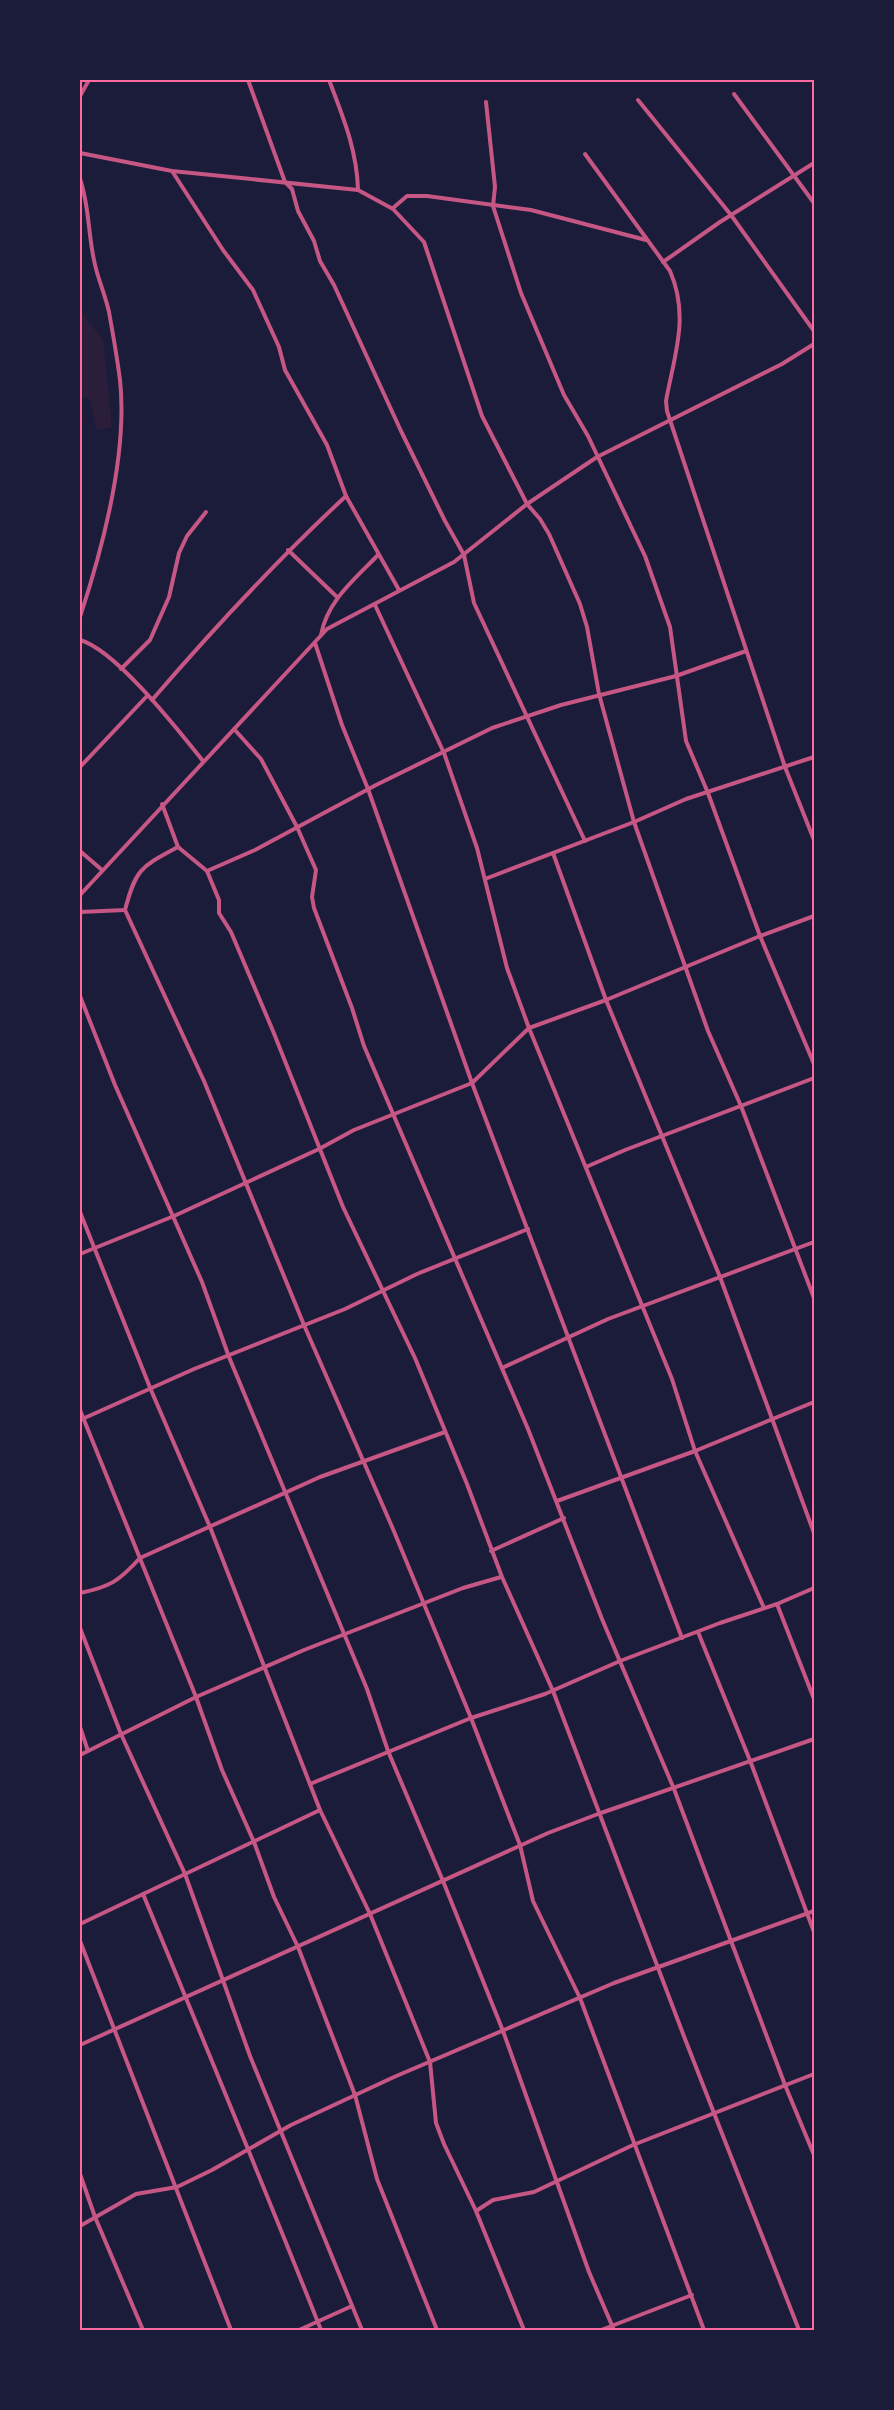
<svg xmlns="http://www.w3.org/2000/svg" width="894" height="2410" viewBox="0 0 894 2410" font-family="'Sofia Sans Condensed',sans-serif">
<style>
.green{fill:#2a1e3b}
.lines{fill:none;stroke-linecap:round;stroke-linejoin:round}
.minor{stroke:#c65784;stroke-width:4}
.neatline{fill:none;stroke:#ff6b9d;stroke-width:2}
</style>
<rect width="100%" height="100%" fill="#1b1b3a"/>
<polygon class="green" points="80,310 103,340 112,427 96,430 90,399 80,397"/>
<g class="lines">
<g class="minor">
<polyline points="248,80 285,182 292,189 298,211 314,241 320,261 334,285 401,431 445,521 464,555 474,603 585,841"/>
<path d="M329 80C343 117 357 150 358 190"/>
<polyline points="734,94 814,203"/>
<polyline points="80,96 89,80"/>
<polyline points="638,100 731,215 814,331"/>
<polyline points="486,102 495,187 493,206 521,293 564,395 588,436 645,556 670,627 686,741 708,793 760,936 814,1064"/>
<polyline points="80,153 172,171 358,190 393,209 424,242 482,416 527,504 540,519 549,534 580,604 587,627 599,694 634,822 708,1031 741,1106 814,1298"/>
<path d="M585 154 670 271C690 317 674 356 666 401L667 411 785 767 814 840"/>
<polyline points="172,171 223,250 253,290 279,347 285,370 327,445 346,496 399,590"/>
<path d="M80 179C89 204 88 233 94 260 97 277 105 294 109 312 113 334 117 357 120 380 128 454 103 547 80 617"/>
<polyline points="393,208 407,196 427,196 531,210 646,240"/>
<polyline points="663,262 720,222 814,163"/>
<polyline points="288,550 337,597"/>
<polyline points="375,605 444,753 477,848 507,968 529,1028 672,1379 695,1451 764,1608"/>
<path d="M321 635C327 601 355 579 378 555"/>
<path d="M80 640C116 650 178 730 203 761"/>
<polyline points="315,643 342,725 368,789 472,1083 682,1638"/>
<polyline points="121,669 150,640 169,597 179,553 187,536 206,512"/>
<path d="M152 700C214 628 277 560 346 496"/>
<polyline points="234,729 261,759 297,827 316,870 312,897 314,908 352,1008 364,1046 528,1429 602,1619 674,1789 785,2085 814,2155"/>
<polyline points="80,767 147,696"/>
<polyline points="162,804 178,847 207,871 255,850 376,785 492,728 561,705 676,676 746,651"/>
<polyline points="80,851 102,870"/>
<polyline points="553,853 606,1000 720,1277 814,1533"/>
<polyline points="207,871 219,900 219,913 231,932 273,1031 343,1207 415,1358 467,1484 502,1577 553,1691 685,2039 799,2330"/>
<polyline points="485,879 634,822 686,799 814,757"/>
<polyline points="80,895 327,629 454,562 527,504 597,457 782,364 814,344"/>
<polyline points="125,910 204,1081 304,1325 393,1529 471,1718 520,1845 533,1901 580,1998 704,2330"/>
<path d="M80 912 125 910C136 868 141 867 178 847"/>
<polyline points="80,996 115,1085 202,1282 229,1357 367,1689 388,1751 443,1881 503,2031 589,2272 614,2330"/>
<polyline points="586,1167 625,1150 814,1078"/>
<polyline points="80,1212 151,1390 210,1527 320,1810 370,1914 430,2062 436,2123 444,2144 476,2211 524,2330"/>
<polyline points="80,1254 174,1216 319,1149 354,1130 472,1083 529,1028 606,1000 760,936 814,916"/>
<polyline points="502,1368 608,1319 814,1242"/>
<polyline points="80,1410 196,1697 222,1770 254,1842 274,1897 298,1947 355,2095 377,2179 437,2330"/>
<polyline points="80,1420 194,1369 345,1309 417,1274 528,1229"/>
<polyline points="557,1501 695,1451 814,1402"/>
<polyline points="491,1551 564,1518"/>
<path d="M80 1593C110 1587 119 1581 140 1558L320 1477 445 1432"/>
<polyline points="777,1604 814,1699"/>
<polyline points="80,1628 121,1734 185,1874 250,2056 362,2330"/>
<polyline points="698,1632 751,1763 814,1932"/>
<polyline points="80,1727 88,1751"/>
<polyline points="80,1755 196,1697 304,1650 463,1588 501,1577"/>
<polyline points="310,1784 471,1718 545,1694 620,1661 720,1623 777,1604 814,1588"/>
<path d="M143 1894C203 2039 263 2184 321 2330"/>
<polyline points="80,1924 320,1810"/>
<polyline points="80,1941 231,2330"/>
<polyline points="80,2045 548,1833 598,1814 814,1739"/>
<polyline points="80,2174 95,2217 143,2330"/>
<polyline points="476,2211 493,2200 534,2192 633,2145 814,2074"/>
<polyline points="80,2226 136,2194 177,2187 212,2170 291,2125 394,2077 614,1983 814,1911"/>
<polyline points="299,2330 352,2306"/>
<polyline points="601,2330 692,2295"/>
</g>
</g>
<rect width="894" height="2410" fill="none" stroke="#1b1b3a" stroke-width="162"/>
<rect x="81" y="81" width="732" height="2248" class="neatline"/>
</svg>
